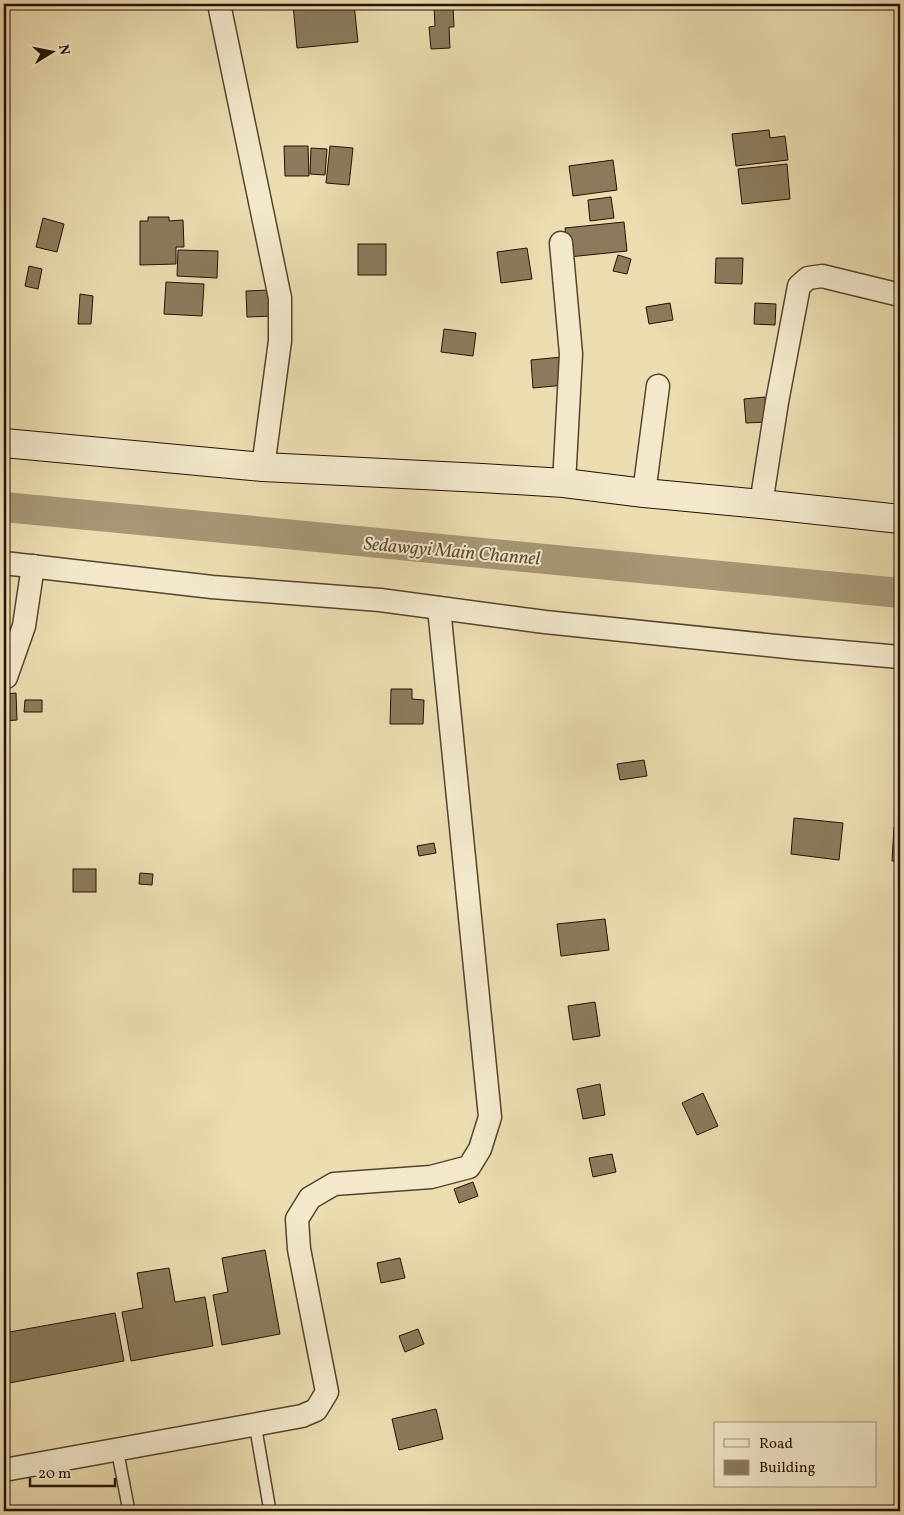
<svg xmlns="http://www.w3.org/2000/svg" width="904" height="1515" viewBox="0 0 904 1515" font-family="Vollkorn,serif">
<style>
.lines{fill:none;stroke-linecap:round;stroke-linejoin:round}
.canal{stroke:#a79775;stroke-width:30}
.building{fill:#8b7b5c;stroke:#241002}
.lane-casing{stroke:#56432e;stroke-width:14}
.street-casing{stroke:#56432e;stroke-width:25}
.secondary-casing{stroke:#241002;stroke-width:30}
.lane{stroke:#f2e9cc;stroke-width:11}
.street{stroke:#f2e9cc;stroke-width:22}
.secondary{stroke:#f2e9cc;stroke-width:28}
.labels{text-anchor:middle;stroke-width:4;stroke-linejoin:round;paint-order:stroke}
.water-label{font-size:19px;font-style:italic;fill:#5f4d36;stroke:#f2e9cc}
</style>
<rect width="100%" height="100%" fill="#ebddb0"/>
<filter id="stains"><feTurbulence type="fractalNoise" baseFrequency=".004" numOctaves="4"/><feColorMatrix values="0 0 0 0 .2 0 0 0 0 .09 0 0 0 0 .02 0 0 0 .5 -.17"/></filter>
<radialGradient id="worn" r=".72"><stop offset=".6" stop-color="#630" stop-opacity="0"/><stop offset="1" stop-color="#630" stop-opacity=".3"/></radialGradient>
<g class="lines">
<polyline class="canal" points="4,507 900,593"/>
</g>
<g class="building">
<polygon points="293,4 354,4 358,42 297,48"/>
<polygon points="453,6 454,27 449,27 450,48 431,49 429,27 435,26 434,7"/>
<polygon points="769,130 770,138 785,136 788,160 736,166 732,134"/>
<polygon points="284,146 308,146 309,176 285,176"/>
<polygon points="330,146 353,148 349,185 326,183"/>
<polygon points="311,148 327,149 325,175 310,174"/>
<polygon points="613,160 617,190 573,196 569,166"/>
<polygon points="787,164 790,199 742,204 738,169"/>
<polygon points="611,197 614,218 590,221 588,200"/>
<polygon points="148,217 169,217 169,221 183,220 184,247 176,247 176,264 140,265 140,221 148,221"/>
<polygon points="43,218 64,224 57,252 36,247"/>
<polygon points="624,222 627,251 569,257 565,228"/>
<rect x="358" y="244" width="28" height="31"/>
<polygon points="527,248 532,279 501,283 497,252"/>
<polygon points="178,250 218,251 217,278 177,276"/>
<polygon points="618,255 631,259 627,274 613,271"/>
<polygon points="716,258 743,258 742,284 715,283"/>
<polygon points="29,266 42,269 38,289 25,286"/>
<polygon points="166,282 204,284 202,316 164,314"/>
<polygon points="272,290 273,316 247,317 246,291"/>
<polygon points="80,294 93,296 91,324 78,324"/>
<polygon points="670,303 673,320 649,324 646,307"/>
<polygon points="755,303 776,304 775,325 754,324"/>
<polygon points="444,329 476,333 473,356 441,352"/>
<polygon points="562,357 565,385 533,388 531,360"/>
<polygon points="765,397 767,422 746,423 744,399"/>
<polygon points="391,689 412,689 412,699 424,700 423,724 390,724"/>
<polygon points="16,693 17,720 4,721 4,694"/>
<polygon points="25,700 42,700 42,712 24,712"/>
<polygon points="644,760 647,776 620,780 617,764"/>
<polygon points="794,818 843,823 839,860 791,854"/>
<polygon points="894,827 900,828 900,861 892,861"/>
<polygon points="434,843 436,853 419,856 417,846"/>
<rect x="73" y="869" width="23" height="23"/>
<polygon points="140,873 153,874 152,885 139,884"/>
<polygon points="605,919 609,950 561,956 557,924"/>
<polygon points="595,1002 600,1036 573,1040 568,1006"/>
<polygon points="600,1084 605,1115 583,1119 577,1089"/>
<polygon points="703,1093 718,1126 697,1135 682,1103"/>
<polygon points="612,1154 616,1172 593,1177 589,1158"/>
<polygon points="473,1182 478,1196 459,1203 454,1189"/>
<polygon points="265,1250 280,1334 222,1345 213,1295 228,1292 222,1258"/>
<polygon points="400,1258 405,1278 381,1283 377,1263"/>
<polygon points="169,1268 175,1302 205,1297 213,1346 131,1361 122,1312 143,1308 137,1273"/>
<polygon points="115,1313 124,1361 4,1384 4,1333"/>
<polygon points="418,1329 424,1344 405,1352 399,1336"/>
<polygon points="436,1409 443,1439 399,1450 392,1419"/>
</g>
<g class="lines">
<g class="lane-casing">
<g id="lane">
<polyline points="255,1424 270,1511"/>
<polyline points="117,1449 129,1511"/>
</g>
</g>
<g class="street-casing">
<g id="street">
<polyline points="219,4 280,298 280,341 263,467"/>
<polyline points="561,243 571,354 564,483"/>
<polyline points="644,493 658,386"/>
<polyline points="761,504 777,402 799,286 808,278 822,276 900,295"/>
<polyline points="4,563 212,587 380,600 545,622 796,648 900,657"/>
<polyline points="6,677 24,626 33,566"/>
<polyline points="4,1470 302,1416 316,1410 327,1392 299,1249 297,1219 310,1198 334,1184 431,1177 469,1167 480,1149 490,1117 439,608"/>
</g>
</g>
<g class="secondary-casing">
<polyline id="secondary" points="4,443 263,467 482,478 564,483 644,493 761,504 900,519"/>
</g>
<use href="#lane" class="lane"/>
<use href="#street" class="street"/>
<use href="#secondary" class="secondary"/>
</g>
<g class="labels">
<g class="water-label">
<text transform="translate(452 550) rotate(5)" y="7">Sedawgyi Main Channel</text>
</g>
</g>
<rect width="904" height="1515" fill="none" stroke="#ebddb0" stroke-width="20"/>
<rect x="5" y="5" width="894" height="1505" fill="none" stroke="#241002" stroke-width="2.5"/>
<rect x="10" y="10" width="884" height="1495" fill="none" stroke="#241002"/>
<rect x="714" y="1422" width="162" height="65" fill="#f2e9cc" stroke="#a0927b"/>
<rect x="724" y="1439" width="25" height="8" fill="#f2e9cc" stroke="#a0927b"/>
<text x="759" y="1448" font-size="15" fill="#241002">Road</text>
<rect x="724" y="1460" width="25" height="15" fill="#8b7b5c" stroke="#a0927b"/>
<text x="759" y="1472" font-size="15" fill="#241002">Building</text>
<g transform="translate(52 52) rotate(80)" stroke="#f2e9cc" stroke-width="4" paint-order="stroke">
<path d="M0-4L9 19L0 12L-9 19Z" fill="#241002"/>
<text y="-8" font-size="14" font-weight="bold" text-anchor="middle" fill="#241002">N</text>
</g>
<path d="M30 1478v8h85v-8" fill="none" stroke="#241002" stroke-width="2.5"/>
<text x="38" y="1478" font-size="15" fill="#241002" stroke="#f2e9cc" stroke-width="4" paint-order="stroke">20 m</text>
<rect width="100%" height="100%" filter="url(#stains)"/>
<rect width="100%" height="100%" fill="url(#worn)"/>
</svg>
